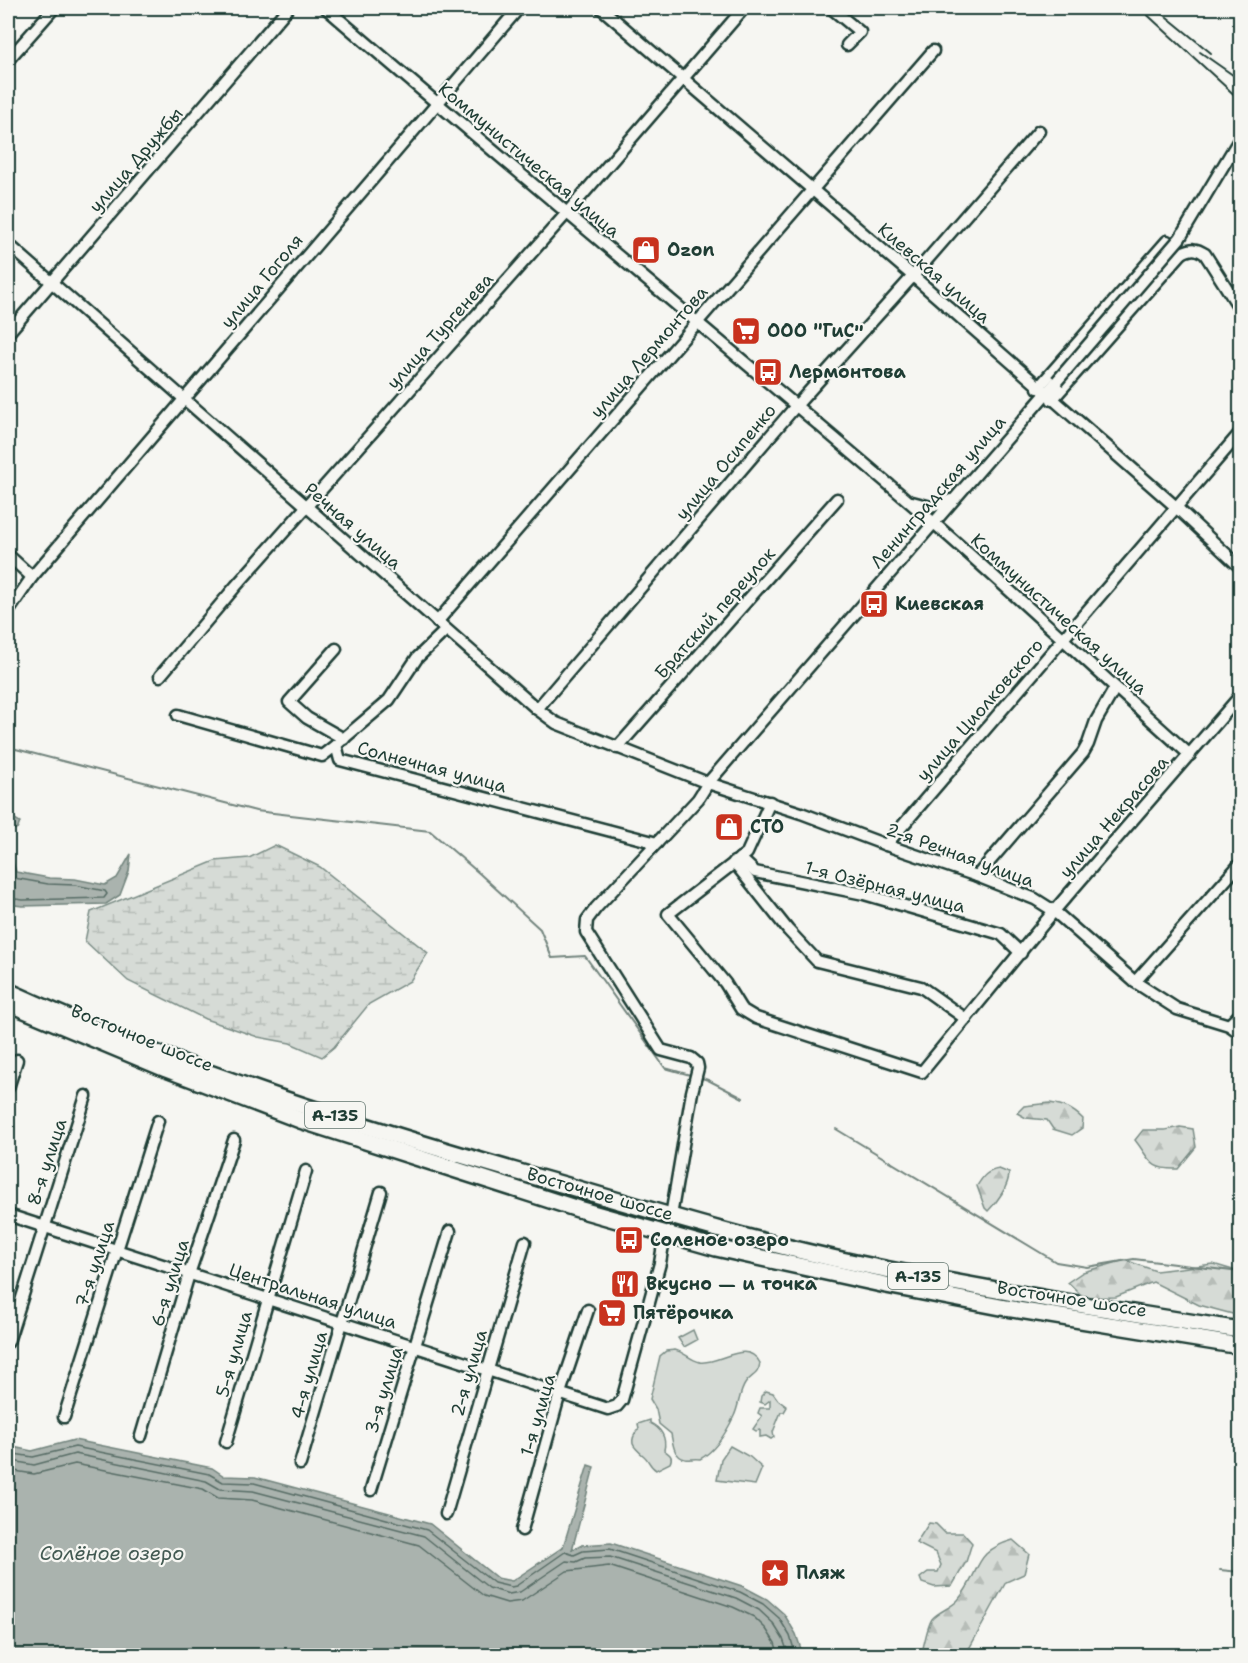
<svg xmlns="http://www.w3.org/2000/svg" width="1248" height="1663" viewBox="0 0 1248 1663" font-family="'Shantell Sans',sans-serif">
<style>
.forest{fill:url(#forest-firs);stroke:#7a8c85;stroke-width:1.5}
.wetland{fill:url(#wetland-marsh);stroke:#7a8c85;stroke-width:1.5}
.pitch{fill:#d6dbd6;stroke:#7a8c85;stroke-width:1.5}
.water{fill:#aab3ae;stroke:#72847d;stroke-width:1.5}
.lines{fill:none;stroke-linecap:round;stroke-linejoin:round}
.shore{stroke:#576c65;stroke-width:1.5}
.stream{stroke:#72847d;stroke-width:2}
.minor-casing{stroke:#1f3d34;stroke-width:15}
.highway-casing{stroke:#1f3d34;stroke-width:20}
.minor{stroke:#f6f6f2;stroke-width:10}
.highway{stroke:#f6f6f2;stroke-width:15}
.rail{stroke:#1f3d34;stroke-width:2}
.minor-bridge-casing{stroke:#1f3d34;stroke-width:15;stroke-linecap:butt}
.minor-bridge{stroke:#f6f6f2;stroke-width:10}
.labels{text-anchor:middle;stroke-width:4.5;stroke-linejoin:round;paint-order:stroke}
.shield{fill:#f6f6f2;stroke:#60746d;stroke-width:1.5}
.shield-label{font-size:16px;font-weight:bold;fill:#1f3d34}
.street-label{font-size:18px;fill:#1f3d34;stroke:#f6f6f2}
.poi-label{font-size:18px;font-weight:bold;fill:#1f3d34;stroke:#f6f6f2;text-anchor:start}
.water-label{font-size:20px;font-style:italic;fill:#425a52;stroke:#f6f6f2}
</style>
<defs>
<pattern id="forest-firs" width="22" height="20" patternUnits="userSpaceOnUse" patternTransform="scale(1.5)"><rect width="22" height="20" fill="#d6dbd6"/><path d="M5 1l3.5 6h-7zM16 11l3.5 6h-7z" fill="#b7bdb8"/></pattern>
<pattern id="wetland-marsh" width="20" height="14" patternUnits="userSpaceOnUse" patternTransform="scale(1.5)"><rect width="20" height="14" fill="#d6dbd6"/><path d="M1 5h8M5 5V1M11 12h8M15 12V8" fill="none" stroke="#b7bdb8"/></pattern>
</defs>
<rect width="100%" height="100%" fill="#f6f6f2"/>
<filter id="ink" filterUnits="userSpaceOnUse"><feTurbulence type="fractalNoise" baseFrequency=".0167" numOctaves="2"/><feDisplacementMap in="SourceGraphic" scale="12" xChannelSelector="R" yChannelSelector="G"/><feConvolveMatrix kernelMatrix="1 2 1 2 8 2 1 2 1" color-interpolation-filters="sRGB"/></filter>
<g filter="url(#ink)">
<g class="forest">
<path d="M1050 1103C1064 1105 1073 1109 1083 1119L1082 1128 1072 1135 1053 1129 1047 1120 1026 1118 1017 1113 1024 1106Z"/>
<path d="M1180 1127 1193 1129 1196 1147 1178 1169C1148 1170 1151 1160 1135 1140L1143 1130H1165Z"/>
<path d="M999 1169 1009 1173C1009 1186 997 1202 988 1211L985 1208 977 1186C983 1176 987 1171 999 1169Z"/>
<polygon points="1125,1260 1156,1271 1213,1264 1240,1272 1240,1316 1199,1305 1153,1282 1116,1297 1084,1298 1068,1282 1083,1272"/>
<polygon points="929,1523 936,1524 945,1533 963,1533 972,1543 966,1562 952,1586 934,1587 922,1583 920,1578 928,1572 938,1572 941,1565 936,1553 916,1543"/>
<path d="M1013 1540 1029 1554 1024 1574 1006 1582 970 1647 961 1655H921C924 1647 927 1626 932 1619 939 1611 951 1608 958 1600 982 1572 971 1552 1013 1540Z"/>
<polygon points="1087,1650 1093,1655 1046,1655 1052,1652"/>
</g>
<polygon class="wetland" points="275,845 320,867 428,953 410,981 369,1004 334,1047 322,1057 290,1043 258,1037 205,1019 128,981 85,941 91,912 215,861 249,858"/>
<g class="pitch">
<polygon points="693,1330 697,1340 684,1347 678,1338"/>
<path d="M675 1350C684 1352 690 1360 700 1362 719 1365 747 1338 760 1363 758 1377 751 1374 745 1384 739 1393 739 1406 734 1416 727 1431 715 1451 700 1459 695 1458 689 1460 685 1459 673 1456 673 1443 671 1434L659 1424 656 1409 650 1399 660 1356 666 1351Z"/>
<polygon points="766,1391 773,1393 778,1400 787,1407 784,1412 781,1412 773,1432 774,1437 771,1439 766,1436 760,1437 760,1430 756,1431 753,1429 762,1416 758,1413 760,1408 770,1408 770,1400 765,1404 760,1402 761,1396"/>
<path d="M650 1420V1423C661 1428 667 1438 664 1450 668 1454 674 1455 670 1463L656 1470C649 1466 649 1460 644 1456 632 1446 628 1442 639 1428L638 1424Z"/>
<polygon points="730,1446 750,1457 762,1468 755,1485 717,1480 721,1459"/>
</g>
<g class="water">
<polygon points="8,805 10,806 10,816 20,822 18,828 8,832"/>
<polygon points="8,846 16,872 49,878 75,879 105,885 117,878 131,854 129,871 120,895 106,904 22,906 8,904"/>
<polygon points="74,1440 212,1468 224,1476 255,1477 430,1524 497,1578 512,1581 563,1547 588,1465 594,1467 572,1550 581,1545 611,1543 742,1586 767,1599 784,1614 796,1634 803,1655 8,1655 8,1446 32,1451"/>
</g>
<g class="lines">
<g class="shore">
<polyline points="8,865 10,874 14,878 48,884 75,885 105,891 107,894 104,898 23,900 8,898"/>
<polyline points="8,1453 33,1457 75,1447 209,1474 223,1482 254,1483 427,1530 494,1583 511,1587 516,1586 565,1552 574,1555 583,1551 610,1549 740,1592 763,1604 779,1618 790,1636 796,1656"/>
<polyline points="8,1460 34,1465 75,1454 206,1481 220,1489 253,1491 424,1536 489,1588 509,1594 520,1592 566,1561 576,1562 585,1558 610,1557 736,1598 759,1610 773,1623 783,1639 789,1656"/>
<polyline points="8,1470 34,1474 75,1464 203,1489 218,1498 252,1500 419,1545 484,1596 507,1603 522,1601 567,1571 609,1566 733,1607 754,1617 766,1629 775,1643 779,1656"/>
</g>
<g class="stream">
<polyline points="8,747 256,811 430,831 480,874 540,929 552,958 585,956 665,1068 694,1076"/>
<polyline points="699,1077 708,1080 743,1098"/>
<polyline points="836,1129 1056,1262 1087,1267 1134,1259 1240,1272"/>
<polyline points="1220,1570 1240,1572"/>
</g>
<g class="minor-casing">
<g id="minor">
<path d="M326 8C527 182 733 350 935 524 1021 599 1105 679 1190 755"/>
<polyline points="601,8 913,276 1176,507 1240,567"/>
<polyline points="831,8 860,32 847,45"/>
<polyline points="8,60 54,8"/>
<polyline points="8,244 537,709 556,723 708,783 801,813 886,845 977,876 1035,899 1054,911 1135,982 1177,1009 1229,1025 1240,1033"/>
<path d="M1182 253C1192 248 1196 248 1205 254L1240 309"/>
<polyline points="8,333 288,8"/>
<polyline points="1038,388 1167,241 1182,253 1052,400"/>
<polyline points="912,502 931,507 951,500"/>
<polyline points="8,555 32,577"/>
<polyline points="8,612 32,577 519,8"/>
<polyline points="437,622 933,51"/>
<polyline points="336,649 289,702 307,718 344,739"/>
<polyline points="160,676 236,586 566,214 744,8"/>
<polyline points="537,709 795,407 913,276 1039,131"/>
<polyline points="178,715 322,756 336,745 340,760 657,843"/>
<polyline points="336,745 389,700 417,658 446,630"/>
<polyline points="617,748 837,499"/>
<polyline points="770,802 747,853 668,914 725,983 741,1009 756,1018 922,1072 1054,911 1240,696"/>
<polyline points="886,845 1240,433"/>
<polyline points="740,858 755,872 864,894 1001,934 1021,953"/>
<polyline points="734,862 788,930 817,961 921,987 966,1019"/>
<polyline points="977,876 1083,753 1088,744 1096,721 1115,688"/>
<polyline points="1135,982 1240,864"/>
<polyline points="1229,1025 1240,1014"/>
<polyline points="8,1088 17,1060"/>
<polyline points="8,1215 608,1409 617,1406 622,1400 660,1263 665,1233"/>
<polyline points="671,1216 692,1092 698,1068 697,1063 691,1058 661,1050 586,932 587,920 596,908 698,799 708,783 1057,381"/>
<polyline points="8,1342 86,1096"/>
<polyline points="64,1417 158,1121"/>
<polyline points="141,1436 189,1274 234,1140"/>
<polyline points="226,1442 306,1171"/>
<polyline points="300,1464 381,1192"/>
<polyline points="371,1490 450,1231"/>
<polyline points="446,1514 525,1242"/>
<polyline points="522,1530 560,1393 588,1310"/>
</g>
</g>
<g class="highway-casing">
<g id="highway">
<path d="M8 991C185 1072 373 1131 561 1184 660 1213 759 1243 860 1264 986 1290 1113 1310 1240 1330"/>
<polyline points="8,1003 166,1069 300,1120 578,1209 716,1248 886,1285 1006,1308 1240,1346"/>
</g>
</g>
<use href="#minor" class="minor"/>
<use href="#highway" class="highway"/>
<g class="rail">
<polyline points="1140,8 1240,100"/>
<polyline points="1156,8 1211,53"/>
<polyline points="1200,52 1240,80"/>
</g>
<g class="minor-bridge-casing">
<polyline id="minor-bridge" points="1057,381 1180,238 1240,138"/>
</g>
<use href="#minor-bridge" class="minor-bridge"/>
</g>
</g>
<defs>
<g id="shop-square" transform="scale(1.5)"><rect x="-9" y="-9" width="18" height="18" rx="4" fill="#c8321e" stroke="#f6f6f2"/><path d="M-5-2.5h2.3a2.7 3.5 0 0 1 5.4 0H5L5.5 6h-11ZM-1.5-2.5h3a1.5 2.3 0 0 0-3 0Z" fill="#fff"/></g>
<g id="supermarket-square" transform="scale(1.5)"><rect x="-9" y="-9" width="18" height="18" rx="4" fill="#c8321e" stroke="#f6f6f2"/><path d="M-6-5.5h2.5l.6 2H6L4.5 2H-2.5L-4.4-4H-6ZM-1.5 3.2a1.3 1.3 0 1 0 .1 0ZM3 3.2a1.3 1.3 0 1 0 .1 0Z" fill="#fff"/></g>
<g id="bus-square" transform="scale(1.5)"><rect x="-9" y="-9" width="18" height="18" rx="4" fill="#c8321e" stroke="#f6f6f2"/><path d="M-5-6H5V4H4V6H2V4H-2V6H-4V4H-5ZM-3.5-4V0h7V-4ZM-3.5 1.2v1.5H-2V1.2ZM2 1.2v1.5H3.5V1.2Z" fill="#fff"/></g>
<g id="restaurant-square" transform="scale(1.5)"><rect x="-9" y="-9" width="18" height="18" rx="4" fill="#c8321e" stroke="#f6f6f2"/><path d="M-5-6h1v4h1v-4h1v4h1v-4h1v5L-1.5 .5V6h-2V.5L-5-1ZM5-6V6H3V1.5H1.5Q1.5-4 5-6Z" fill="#fff"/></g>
<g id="sight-square" transform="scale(1.5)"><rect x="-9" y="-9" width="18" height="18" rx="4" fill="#c8321e" stroke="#f6f6f2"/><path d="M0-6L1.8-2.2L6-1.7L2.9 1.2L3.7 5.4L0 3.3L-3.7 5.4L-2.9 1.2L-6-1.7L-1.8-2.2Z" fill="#fff"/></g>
</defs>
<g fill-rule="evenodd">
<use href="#shop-square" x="646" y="250"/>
<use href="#supermarket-square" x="746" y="331"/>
<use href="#bus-square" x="768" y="372"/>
<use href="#bus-square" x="874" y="604"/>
<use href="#shop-square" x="729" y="827"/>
<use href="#bus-square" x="629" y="1240"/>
<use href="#restaurant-square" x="625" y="1284"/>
<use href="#supermarket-square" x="612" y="1313"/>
<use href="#sight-square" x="775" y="1573"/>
</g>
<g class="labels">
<g class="shield">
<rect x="305" y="1102" width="60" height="26" rx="4.5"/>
<rect x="888" y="1263" width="60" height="26" rx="4.5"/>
</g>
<g class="shield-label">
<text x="335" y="1121">А-135</text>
<text x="918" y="1282">А-135</text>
</g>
<g class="street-label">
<text transform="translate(136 160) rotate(-49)" y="6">улица Дружбы</text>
<text transform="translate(529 160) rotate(40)" y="6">Коммунистическая улица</text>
<text transform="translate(934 273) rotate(41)" y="6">Киевская улица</text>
<text transform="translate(262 281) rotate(-50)" y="6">улица Гоголя</text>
<text transform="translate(440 331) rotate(-48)" y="6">улица Тургенева</text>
<text transform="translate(649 352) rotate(-49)" y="6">улица Лермонтова</text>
<text transform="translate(726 462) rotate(-50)" y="6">улица Осипенко</text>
<text transform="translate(938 492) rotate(-49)" y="6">Ленинградская улица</text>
<text transform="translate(353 526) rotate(41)" y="6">Речная улица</text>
<text transform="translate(715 613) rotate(-48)" y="6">Братский переулок</text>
<text transform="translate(1059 614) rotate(42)" y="6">Коммунистическая улица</text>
<text transform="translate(980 710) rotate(-49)" y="6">улица Циолковского</text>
<text transform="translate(432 767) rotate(15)" y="6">Солнечная улица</text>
<text transform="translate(1114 817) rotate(-49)" y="6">улица Некрасова</text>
<text transform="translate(960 855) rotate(20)" y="6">2-я Речная улица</text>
<text transform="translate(885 887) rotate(14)" y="6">1-я Озёрная улица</text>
<text transform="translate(142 1038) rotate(22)" y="6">Восточное шоссе</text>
<text transform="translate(47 1162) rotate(-72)" y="6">8-я улица</text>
<text transform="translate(600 1194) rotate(16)" y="6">Восточное шоссе</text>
<text transform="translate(95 1264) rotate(-72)" y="6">7-я улица</text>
<text transform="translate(170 1283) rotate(-73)" y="6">6-я улица</text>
<text transform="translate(313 1296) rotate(18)" y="6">Центральная улица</text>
<text transform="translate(1072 1299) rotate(9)" y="6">Восточное шоссе</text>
<text transform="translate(234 1354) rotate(-74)" y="6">5-я улица</text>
<text transform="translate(469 1373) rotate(-74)" y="6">2-я улица</text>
<text transform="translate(309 1375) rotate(-74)" y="6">4-я улица</text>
<text transform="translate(384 1390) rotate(-73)" y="6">3-я улица</text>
<text transform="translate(538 1415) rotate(-74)" y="6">1-я улица</text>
</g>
<g class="poi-label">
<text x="667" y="256">Ozon</text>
<text x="767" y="337">ООО "ГиС"</text>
<text x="789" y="378">Лермонтова</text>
<text x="895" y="610">Киевская</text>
<text x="750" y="833">СТО</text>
<text x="650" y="1246">Соленое озеро</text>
<text x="646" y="1290">Вкусно — и точка</text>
<text x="633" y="1319">Пятёрочка</text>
<text x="796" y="1579">Пляж</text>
</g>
<g class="water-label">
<text x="112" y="1560">Солёное озеро</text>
</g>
</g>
<rect width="1248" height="1663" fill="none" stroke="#f6f6f2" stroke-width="30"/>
<rect x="15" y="15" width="1218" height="1633" fill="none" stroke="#1f3d34" stroke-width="2" filter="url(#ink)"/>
</svg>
